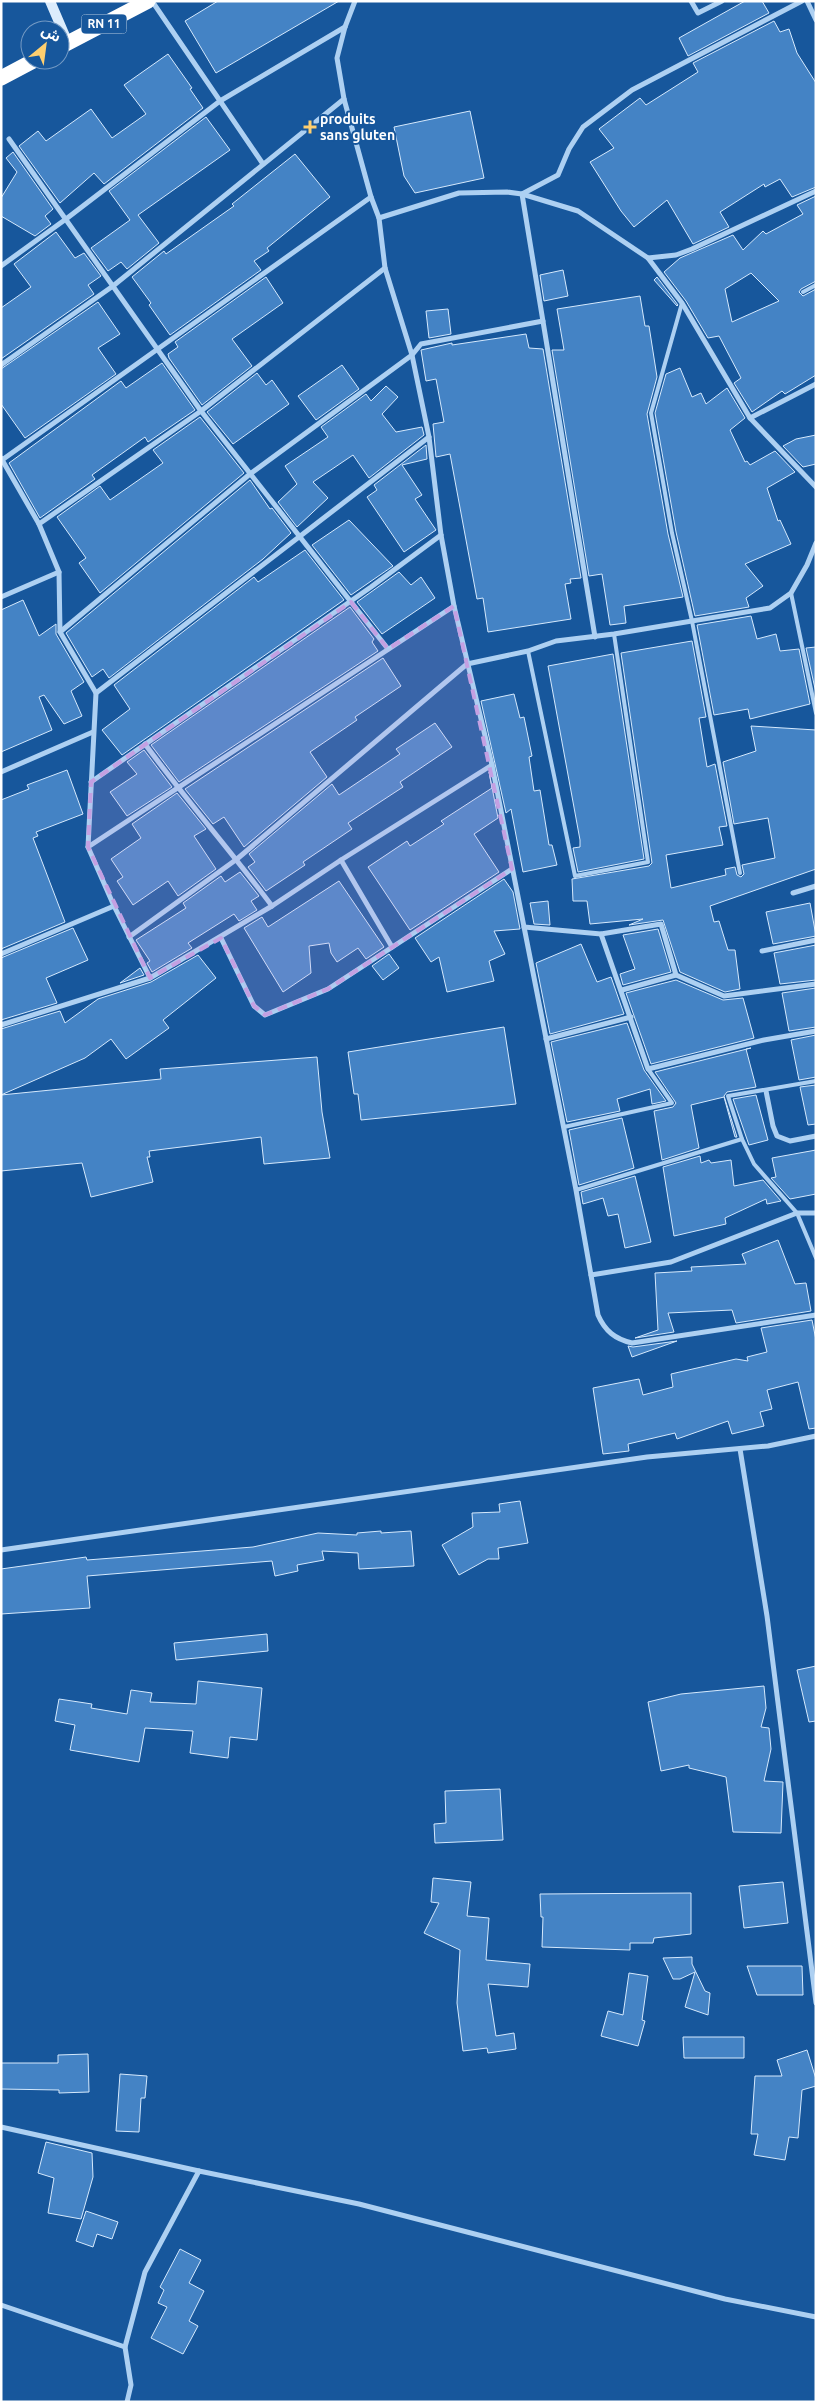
<svg xmlns="http://www.w3.org/2000/svg" width="817" height="2403" viewBox="0 0 817 2403" font-family="Ubuntu,'Noto Sans Arabic',sans-serif">
<style>
.building{fill:#4483c5;stroke:#d5e9fd;fill-rule:evenodd}
.lines{fill:none;stroke-linecap:round;stroke-linejoin:round}
.lane{stroke:#add0f2;stroke-width:4}
.street{stroke:#add0f2;stroke-width:5}
.secondary{stroke:#dcecfc;stroke-width:10}
.highway{stroke:#fff;stroke-width:15}
.marked{fill:#c4a0e2;fill-opacity:0.2;stroke:#c4a0e2;stroke-width:4;stroke-dasharray:10 6;stroke-linejoin:round}
.poi-dot{fill:#ffcf6f;stroke:#17579c;stroke-width:2}
.labels{text-anchor:middle;stroke-width:4;stroke-linejoin:round;paint-order:stroke}
.shield{fill:#17579c;stroke:#b9cde1;stroke-width:1}
.shield-label{font-size:12px;font-weight:bold;fill:#fff}
.poi-label{font-size:14px;font-weight:bold;fill:#fff;stroke:#17579c;text-anchor:start}
</style>
<rect width="100%" height="100%" fill="#17579c"/>
<g class="building">
<polygon points="218,1 339,1 216,73 185,21"/>
<polygon points="745,1 762,1 769,13 688,56 679,38"/>
<polygon points="774,21 780,32 789,29 797,53 816,83 816,187 792,197 780,179 765,187 764,184 720,212 729,227 693,244 667,200 634,227 621,211 590,162 614,148 599,129 640,98 646,105 698,72 693,63"/>
<polygon points="168,54 192,88 190,89 203,108 104,184 94,173 60,203 19,146 38,131 46,141 91,109 112,138 146,114 124,85"/>
<polygon points="470,111 484,178 415,193 404,176 394,127"/>
<polygon points="206,117 230,150 138,215 159,243 127,269 121,262 108,271 91,248 130,220 109,191"/>
<polygon points="13,152 53,209 45,216 51,224 35,236 1,216 1,198 17,172 6,158"/>
<polygon points="295,154 330,197 267,248 269,251 254,261 261,270 170,335 149,305 151,303 132,277 164,251 166,254 234,206 232,204"/>
<path d="M816 196V281L801 289 799 292 803 296 816 289V375L785 394 782 391 752 412 734 383 741 378 719 336 708 338 686 301 664 272 680 258 733 235 743 250 763 231 766 234 803 214 797 205ZM751 273 779 301 732 322 725 289Z"/>
<polygon points="56,232 75,258 84,253 101,276 88,285 94,294 1,359 1,308 31,287 14,264"/>
<polygon points="563,270 568,296 544,301 540,275"/>
<polygon points="266,277 283,303 232,339 252,366 202,405 169,358 168,354 178,347 175,342"/>
<polygon points="657,277 678,305 677,306 654,280"/>
<polygon points="640,296 645,326 649,326 657,377 647,414 668,534 683,597 624,606 626,623 610,625 602,574 589,576 552,350 564,350 557,309"/>
<polygon points="98,302 120,334 98,348 116,374 25,438 1,404 1,369"/>
<polygon points="448,309 451,334 429,338 426,311"/>
<polygon points="526,334 529,348 543,349 581,578 570,579 571,583 565,584 571,619 488,632 483,598 477,599 450,454 436,457 433,424 444,422 436,379 426,381 421,350 452,343 452,345"/>
<polygon points="162,363 195,410 148,442 145,437 92,475 95,479 40,518 9,463 121,381 126,388"/>
<polygon points="342,365 359,389 316,420 298,396"/>
<polygon points="680,368 692,397 701,393 706,404 727,388 745,418 730,430 745,462 747,461 750,465 775,451 795,472 767,488 778,521 780,520 791,544 745,564 763,586 746,598 749,607 695,616 676,532 655,413 666,374"/>
<polygon points="257,373 266,385 272,380 289,404 233,444 207,412"/>
<polygon points="386,386 398,397 382,414 396,432 422,427 424,435 369,478 353,455 313,482 328,498 297,527 278,502 297,484 285,466 328,437 321,427 366,394 371,401"/>
<polygon points="200,417 244,473 100,593 79,563 86,558 57,517 100,486 110,500 163,463 153,450"/>
<polygon points="816,435 816,464 803,467 783,446 796,439"/>
<polygon points="426,445 427,459 402,465 422,495 415,499 436,530 404,552 367,497 377,490 374,485"/>
<polygon points="250,480 270,509 272,508 291,533 263,559 109,678 103,669 92,677 66,633"/>
<polygon points="349,520 393,566 351,595 312,545"/>
<polygon points="305,550 344,600 122,755 102,730 130,709 114,685 254,577 258,582"/>
<polygon points="399,572 411,585 421,577 435,598 382,634 357,602"/>
<polygon points="23,600 39,636 56,624 56,634 84,682 71,691 82,716 64,724 44,695 39,697 52,730 1,752 1,610"/>
<polygon points="350,607 374,639 372,642 378,651 179,782 151,745"/>
<polygon points="751,616 757,639 776,634 780,651 799,649 810,704 750,719 748,709 714,715 697,625"/>
<polygon points="692,641 706,717 699,718 707,767 715,764 727,826 719,827 723,845 666,855 671,888 726,875 725,869 735,867 737,875 741,877 744,874 742,865 775,858 768,818 734,824 723,762 756,751 751,726 816,730 816,869 710,906 714,922 719,921 728,950 735,950 740,989 725,992 680,972 663,920 629,925 643,919 590,924 587,901 573,901 572,879 649,866 652,863 621,653"/>
<polygon points="816,647 816,693 806,648"/>
<polygon points="613,654 644,859 578,872 573,848 580,847 580,840 548,666"/>
<polygon points="383,658 401,686 355,717 357,720 310,752 327,777 244,847 224,817 213,824 185,789"/>
<polygon points="514,694 520,718 524,717 532,756 529,757 534,791 540,790 549,845 552,845 557,865 523,872 511,809 506,813 481,701"/>
<polygon points="435,723 452,747 400,782 403,787 348,823 352,829 303,862 305,865 266,891 248,867 255,862 249,854 332,784 339,795 400,754 396,749"/>
<polygon points="144,750 172,787 127,816 110,792 137,774 127,762"/>
<polygon points="67,770 83,814 36,832 38,836 33,838 65,922 1,949 1,800 29,789 27,785"/>
<polygon points="489,772 498,818 474,834 499,872 410,930 368,867 407,841 410,846 444,824 441,821 492,788"/>
<polygon points="177,793 206,829 194,836 216,869 178,896 168,881 133,905 117,881 123,877 111,859 141,838 132,824"/>
<polygon points="240,872 259,896 251,901 257,910 239,921 234,914 188,943 192,948 152,972 147,963 150,961 136,940 186,908 183,903 221,876 225,882"/>
<polygon points="504,879 513,892 520,929 494,931 505,954 489,961 494,981 447,992 439,957 431,962 415,938"/>
<polygon points="339,881 384,947 366,959 358,948 337,962 331,953 329,943 309,946 311,973 283,992 244,928 262,917 268,927"/>
<polygon points="548,901 550,925 534,924 530,903"/>
<polygon points="810,903 816,936 773,944 766,912"/>
<polygon points="73,928 88,960 46,978 57,1003 1,1020 1,958"/>
<polygon points="658,929 671,972 623,985 620,974 635,969 623,935"/>
<polygon points="581,944 597,982 611,977 624,1014 550,1034 536,963"/>
<polygon points="816,945 816,980 780,984 774,953"/>
<polygon points="389,954 399,968 383,980 372,966"/>
<polygon points="198,955 216,978 163,1020 169,1028 126,1059 111,1039 85,1058 1,1095 1,1029 60,1011 65,1023 98,999 151,982"/>
<polygon points="140,968 144,975 120,983"/>
<polygon points="676,980 723,1000 743,998 754,1038 651,1064 626,993"/>
<polygon points="816,988 816,1027 789,1031 782,993"/>
<polygon points="627,1023 644,1070 666,1101 652,1104 650,1089 617,1099 620,1111 567,1122 551,1042"/>
<polygon points="504,1027 516,1104 361,1120 358,1094 354,1094 348,1052"/>
<polygon points="816,1035 816,1077 799,1080 791,1040"/>
<polygon points="751,1048 746,1049 756,1087 727,1092 724,1096 737,1137 735,1137 724,1097 691,1105 699,1148 662,1160 654,1111 673,1107 676,1103 655,1072"/>
<polygon points="317,1057 322,1112 330,1158 264,1164 261,1137 149,1151 150,1157 147,1157 153,1182 91,1197 82,1163 1,1171 1,1095 161,1079 160,1069"/>
<polygon points="816,1085 816,1124 808,1125 800,1087"/>
<polygon points="756,1095 768,1140 749,1145 733,1099"/>
<polygon points="622,1118 634,1168 579,1185 569,1130"/>
<polygon points="816,1150 816,1194 790,1199 771,1178 776,1177 772,1158"/>
<polygon points="700,1156 701,1163 709,1160 711,1163 731,1160 734,1186 763,1180 781,1201 767,1204 766,1199 725,1218 726,1224 674,1236 663,1167"/>
<polygon points="635,1176 651,1242 625,1248 618,1214 608,1216 603,1198 583,1204 581,1192"/>
<polygon points="778,1240 795,1284 806,1283 811,1311 736,1323 732,1310 668,1313 674,1332 635,1338 658,1330 655,1273 692,1271 691,1267 746,1264 742,1254"/>
<polygon points="812,1320 816,1340 816,1428 809,1429 798,1382 767,1390 772,1409 760,1412 764,1426 732,1434 728,1421 677,1439 675,1433 628,1444 629,1451 603,1454 593,1388 639,1379 643,1395 673,1387 671,1374 736,1359 748,1361 747,1357 767,1352 761,1328"/>
<polygon points="677,1341 632,1357 628,1346 633,1347"/>
<polygon points="520,1501 528,1543 498,1548 499,1559 488,1559 459,1575 442,1545 473,1527 472,1513 500,1512 499,1504"/>
<polygon points="381,1531 381,1533 411,1531 414,1566 359,1569 358,1553 322,1551 324,1560 297,1565 298,1571 275,1576 272,1561 87,1576 90,1608 1,1614 1,1569 86,1557 87,1560 253,1547 318,1533 357,1535 357,1533"/>
<polygon points="267,1634 268,1651 176,1660 174,1643"/>
<polygon points="816,1666 816,1721 809,1722 797,1670"/>
<polygon points="198,1681 262,1688 257,1740 230,1737 228,1758 190,1753 193,1731 145,1728 139,1762 70,1750 75,1725 55,1721 59,1699 92,1704 91,1708 127,1714 131,1690 152,1693 150,1702 196,1704"/>
<polygon points="764,1686 766,1708 761,1727 769,1728 771,1749 764,1781 783,1782 781,1833 733,1832 726,1777 689,1768 689,1765 661,1771 648,1702 681,1694"/>
<polygon points="500,1789 503,1840 435,1843 434,1824 446,1823 445,1791"/>
<polygon points="433,1878 471,1882 467,1916 489,1918 486,1960 530,1964 528,1987 488,1984 496,2036 514,2033 516,2049 488,2053 487,2048 463,2051 457,2003 460,1950 424,1933 439,1903 431,1902"/>
<polygon points="783,1882 788,1923 744,1928 739,1886"/>
<polygon points="691,1893 691,1934 654,1938 653,1943 630,1943 630,1950 542,1947 543,1917 541,1917 540,1894"/>
<polygon points="692,1957 692,1964 705,1991 710,1993 708,2015 685,2007 695,1972 680,1979 673,1979 663,1958"/>
<polygon points="747,1966 802,1966 803,1995 757,1995"/>
<polygon points="629,1973 648,1976 642,2020 645,2021 638,2046 601,2036 608,2011 623,2015"/>
<polygon points="683,2037 744,2037 744,2058 684,2058"/>
<polygon points="807,2050 816,2079 816,2086 802,2090 798,2138 789,2137 785,2160 754,2155 758,2134 751,2134 755,2076 782,2076 777,2060"/>
<polygon points="88,2054 89,2092 59,2093 59,2090 1,2089 1,2063 58,2063 58,2055"/>
<polygon points="120,2074 147,2076 145,2098 141,2098 139,2132 116,2131"/>
<polygon points="46,2142 92,2153 93,2177 81,2219 48,2213 54,2178 38,2173"/>
<polygon points="86,2211 118,2222 112,2239 97,2234 93,2247 76,2241"/>
<polygon points="180,2249 201,2260 189,2283 204,2291 189,2321 198,2326 183,2354 151,2338 167,2307 158,2303 164,2290 160,2287"/>
</g>
<g class="lines">
<g class="lane">
<polyline points="803,292 816,285"/>
<polyline points="682,303 651,413 672,533 692,621 740,873"/>
<polyline points="791,593 816,713"/>
<polyline points="528,651 575,876 648,862 614,634"/>
<polyline points="816,1081 728,1096 742,1139 754,1164 797,1213 816,1258"/>
<polyline points="564,1127 672,1103 648,1069"/>
<polyline points="576,1190 742,1139"/>
</g>
<g class="street">
<polyline points="152,1 263,164"/>
<path d="M355 1 345 27 337 58 344 99 371 197 379 218 385 268 412 355 418 384 429 437 441 535 454 606 492 765 576 1190 598 1315C605 1331 615 1339 632 1343L816 1315"/>
<polyline points="691,1 698,13 722,1"/>
<polyline points="807,1 816,20"/>
<polyline points="9,139 201,411 388,649"/>
<polyline points="379,218 459,193 507,192 522,194 578,211 648,258 682,303 750,418 816,487"/>
<polyline points="648,258 676,255 692,249 816,191"/>
<polyline points="1,266 66,219 220,101 345,27"/>
<polyline points="1,365 113,286 344,99"/>
<polyline points="750,418 816,384"/>
<polyline points="1,458 39,524 59,572 60,632 96,693 88,847 114,906 150,978 1,1025"/>
<polyline points="2,460 371,197"/>
<polyline points="39,524 201,411 385,268"/>
<polyline points="1,597 59,572"/>
<polyline points="60,632 250,474 412,355 421,344 543,321"/>
<polyline points="595,637 522,194 558,175 569,149 583,127 632,90 802,1"/>
<polyline points="96,693 429,437"/>
<path d="M145 744C186 800 231 851 272 906"/>
<polyline points="1,772 93,732"/>
<polyline points="91,782 371,587 441,535"/>
<polyline points="88,847 454,606"/>
<polyline points="341,860 392,947"/>
<polyline points="793,893 816,886"/>
<polyline points="524,927 601,934 661,924 676,975"/>
<polyline points="601,934 648,1069 764,1040 816,1031"/>
<polyline points="129,937 237,859 467,664 528,651 556,641 614,634 770,608 791,593 807,565 816,543"/>
<polyline points="221,938 254,1006 265,1015 328,989 512,869"/>
<polyline points="762,951 816,940"/>
<polyline points="1,954 114,906"/>
<polyline points="150,978 272,906 341,860 492,765"/>
<polyline points="622,990 676,975 724,996 816,984"/>
<polyline points="546,1039 631,1017"/>
<polyline points="766,1091 773,1126 777,1136 790,1141 816,1136"/>
<polyline points="591,1275 671,1262 797,1213 816,1213"/>
<polyline points="740,1449 767,1616 816,2003"/>
<polyline points="1,1550 647,1457 768,1446 816,1436"/>
<polyline points="1,2127 199,2171"/>
<polyline points="1,2305 125,2347"/>
<polyline points="127,2402 131,2385 125,2347 145,2272 199,2171 359,2204 725,2299 816,2317"/>
</g>
<polyline class="secondary" points="50,1 68,43"/>
<g class="highway">
<polyline points="60,47 148,1"/>
<polyline points="1,78 35,60"/>
</g>
</g>
<path class="marked" d="M351 602 388 649 454 606 512 869 328 989 265 1015 254 1006 221 938 150 978 88 847 91 782Z"/>
<path class="poi-dot" d="M307.5 119.5h5v5h5v5h-5v5h-5v-5h-5v-5h5z"/>
<g class="labels">
<rect class="shield" x="81.5" y="14.5" width="45" height="19" rx="4"/>
<g class="shield-label">
<text x="104" y="28">RN 11</text>
</g>
<g class="poi-label">
<text x="320" y="124">produits<tspan x="320" dy="16">sans gluten</tspan></text>
</g>
</g>
<rect width="817" height="2403" fill="none" stroke="#ffffff" stroke-width="5"/>
<g transform="translate(45 45) rotate(29)"><circle r="24" fill="#17579c" stroke="#749ac4"/>
<path d="M0-4L9 19L0 12L-9 19Z" fill="#ffcf6f"/>
<text y="-8" font-size="14" font-weight="bold" text-anchor="middle" fill="#ffffff">ش</text>
</g>
</svg>
